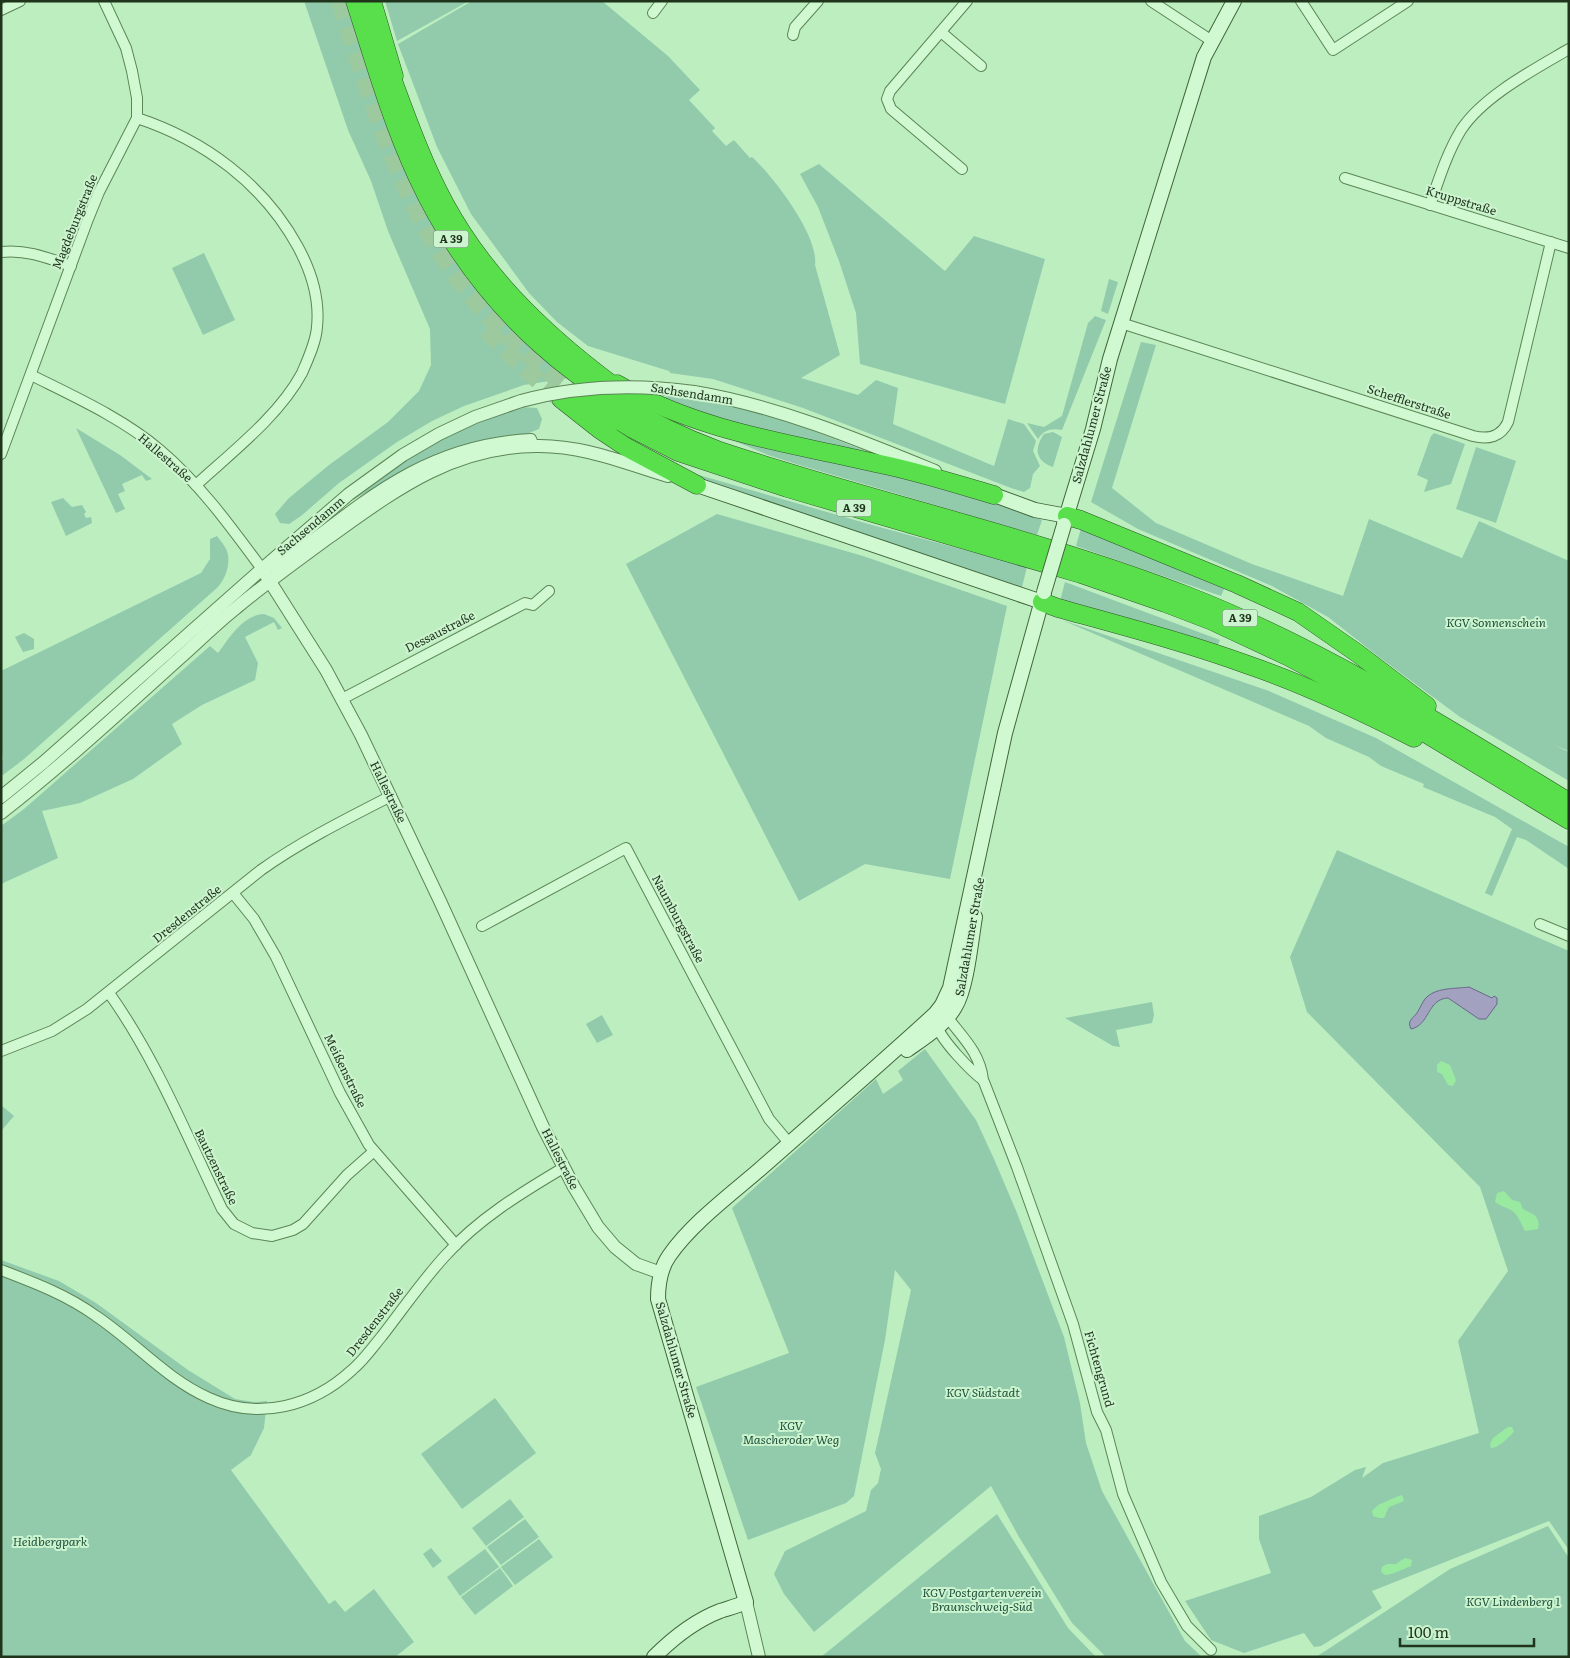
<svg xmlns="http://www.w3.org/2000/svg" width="1570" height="1658" viewBox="0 0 1570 1658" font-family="Literata,serif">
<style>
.green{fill:#91cbac}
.sand{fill:#99eaa0}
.water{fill:#a2a1bf;stroke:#6c688c}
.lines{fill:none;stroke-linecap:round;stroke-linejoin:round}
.motorway-tunnel{stroke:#9dc99e;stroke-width:18;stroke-dasharray:18 9;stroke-linecap:butt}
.minor-casing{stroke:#5c8556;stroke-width:12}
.tertiary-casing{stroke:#5c8556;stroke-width:14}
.secondary-casing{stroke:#40673a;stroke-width:16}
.motorway-casing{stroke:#32532b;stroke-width:19}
.minor{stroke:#d0f9d2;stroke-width:10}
.tertiary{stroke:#d0f9d2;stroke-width:12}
.secondary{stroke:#d0f9d2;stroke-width:14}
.motorway{stroke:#58df4b;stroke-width:18}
.tertiary-bridge-casing{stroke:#5c8556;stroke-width:14;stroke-linecap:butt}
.secondary-bridge-casing{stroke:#40673a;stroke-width:16;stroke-linecap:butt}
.tertiary-bridge{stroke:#d0f9d2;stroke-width:12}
.secondary-bridge{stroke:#d0f9d2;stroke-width:14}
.labels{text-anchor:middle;stroke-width:4;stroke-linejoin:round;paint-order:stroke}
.shield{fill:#ccf5cf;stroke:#536e51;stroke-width:1}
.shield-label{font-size:11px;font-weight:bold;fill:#1f341b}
.street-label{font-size:12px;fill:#1f341b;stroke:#ccf5cf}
.park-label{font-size:12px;font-style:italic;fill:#21513e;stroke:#ccf5cf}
</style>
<rect width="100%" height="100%" fill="#bdeebf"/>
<g class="green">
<polygon points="304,1 348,1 377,92 569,378 524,385 464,406 432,421 397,442 339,483 301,516 289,524 280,523 275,514 289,498 329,465 388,422 419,391 431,365 430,329 388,231 371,181 348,130"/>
<polygon points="385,1 469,1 397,41"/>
<path d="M472 1H602L668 56 700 90 689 100 715 128 712 131 726 146 734 140 750 158 752 157C773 176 819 236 815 265L840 355 801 378 858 395 876 380 898 388 893 424 994 466 1008 419 1024 424 1036 441 1033 451 1040 466 1033 474 1030 488 1024 492 1011 488 803 408 713 379 670 373 669 371 588 346 557 322 529 293 471 214 437 147 398 44Z"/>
<polygon points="819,164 945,271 974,236 1045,259 1005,404 860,364 856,313 839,261 818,207 800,174"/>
<polygon points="204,253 235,320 203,335 172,268"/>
<polygon points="1109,279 1118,282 1108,314 1101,311"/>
<path d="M1095 316 1106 320 1062 430C1051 428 1044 430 1038 439L1027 423 1044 427 1062 416 1088 323Z"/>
<polygon points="1141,342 1156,345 1112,488 1156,523 1252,564 1343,596 1369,519 1462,558 1479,521 1569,561 1569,751 1552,744 1569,752 1569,781 1460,717 1379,657 1328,617 1272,586 1138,529 1091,502"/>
<path d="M666 396C746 400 822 435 896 463L783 437 664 401Z"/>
<path d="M522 407 537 408 542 419 539 429 524 435 392 478 351 501C361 493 370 483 381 476 424 445 472 423 522 407Z"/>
<polygon points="76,428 120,455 152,479 146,481 142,475 122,484 125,491 118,494 125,509 116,513"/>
<path d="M1053 432 1062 437 1053 467C1035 461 1034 448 1044 434Z"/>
<polygon points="1434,433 1465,444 1451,484 1424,492 1428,480 1417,475 1431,436"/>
<polygon points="725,437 939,485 1042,520 1037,535 796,464 768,455"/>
<polygon points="1476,447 1516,461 1496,523 1456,509"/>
<polygon points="685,471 872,525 1027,567 1022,587 763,501 709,482"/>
<polygon points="63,498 72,507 82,505 86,512 84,514 86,518 91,517 92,523 66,536 51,502"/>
<polygon points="717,514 863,556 1007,606 950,879 865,864 799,901 626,564"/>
<polygon points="1081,528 1224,589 1221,596 1076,546"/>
<path d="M217 536C220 540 224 545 226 549 232 561 226 578 218 587L24 759 3 775 1 774V763L3 759 1 741V671L201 573 210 559V539Z"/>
<polygon points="1065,582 1220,640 1217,647 1060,601"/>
<path d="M264 614 274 618 282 628 278 630 274 622 245 637 258 663 255 680 202 705 172 724 182 744 133 779 80 803 42 811 58 858 1 884V826L24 809 210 646 218 653C230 637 243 615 264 614Z"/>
<polygon points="1062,620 1269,691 1376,738 1569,847 1569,869 1526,840 1517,837 1492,896 1485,893 1512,829 1495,817 1423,787 1424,784 1381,766 1369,757 1326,738 1309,726"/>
<polygon points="24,633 34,639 34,649 23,652 15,637"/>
<polygon points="1337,850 1569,951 1569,1550 1549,1521 1372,1591 1382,1608 1321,1646 1314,1647 1304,1633 1244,1653 1211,1640 1185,1601 1271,1573 1259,1539 1259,1516 1311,1497 1355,1470 1366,1467 1362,1478 1383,1463 1479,1433 1458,1341 1508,1271 1480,1187 1307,1012 1290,957"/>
<polygon points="1152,1002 1154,1015 1152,1023 1116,1030 1120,1047 1113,1046 1065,1018"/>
<polygon points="602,1015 613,1035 597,1043 586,1024"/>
<polygon points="925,1049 976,1120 994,1159 1017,1213 1064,1337 1080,1403 1086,1443 1102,1491 1185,1641 1202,1657 1106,1657 1072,1623 1019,1537 991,1486 814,1632 784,1594 774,1574 785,1551 866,1511 871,1490 878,1483 881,1469 875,1453 911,1290 895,1270 885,1340 854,1496 846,1503 748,1540 696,1387 789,1353 732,1208 876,1079 883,1094 903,1080 898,1071"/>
<polygon points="1,1105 14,1116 1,1131"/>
<polygon points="1,1260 59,1281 96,1303 188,1370 235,1399 254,1402 267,1401 264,1428 251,1455 231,1470 329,1604 335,1600 345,1612 374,1589 414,1642 395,1657 1,1657"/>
<polygon points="495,1398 536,1453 462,1509 421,1454"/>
<polygon points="510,1499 524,1517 486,1546 472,1528"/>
<polygon points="997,1514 1068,1628 1096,1657 821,1657"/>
<polygon points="525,1519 539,1537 501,1565 487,1547"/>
<polygon points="1548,1526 1569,1558 1569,1657 1316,1657 1450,1569"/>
<polygon points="539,1539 553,1557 515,1585 501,1567"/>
<polygon points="431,1548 442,1561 433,1568 423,1554"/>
<polygon points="485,1549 499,1567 460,1596 447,1577"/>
<polygon points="500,1568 513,1586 475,1615 461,1597"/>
</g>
<g class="sand">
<polygon points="1441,1061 1450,1065 1456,1080 1453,1086 1448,1085 1442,1074 1437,1072 1437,1065"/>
<path d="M1504 1191 1512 1200 1520 1202 1523 1209C1532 1214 1541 1215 1538 1229L1525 1231C1521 1224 1518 1214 1511 1210 1506 1207 1500 1206 1495 1202L1497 1193Z"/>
<path d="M1508 1427H1512L1514 1431C1510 1437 1498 1448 1491 1448L1490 1444 1493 1438Z"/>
<polygon points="1401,1495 1403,1497 1404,1501 1389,1507 1384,1518 1379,1518 1373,1516 1372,1511 1378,1505"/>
<path d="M1405 1558 1412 1560 1411 1566C1403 1569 1392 1575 1385 1575L1381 1572 1382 1567 1387 1564H1396Z"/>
</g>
<path class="water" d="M1469 987 1492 998 1494 996 1497 998V1004L1486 1019H1479L1448 998C1427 999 1430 1025 1411 1029 1407 1021 1412 1019 1417 1013 1420 1008 1422 1003 1425 999 1435 987 1455 989 1469 987Z"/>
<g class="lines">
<g class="motorway-tunnel">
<path d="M340 1C371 100 401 205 465 288 497 330 539 365 581 397"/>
<path d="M487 330C510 355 534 378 561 399"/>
</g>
<g class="minor-casing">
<g id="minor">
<polyline points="1151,1 1212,41"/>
<polyline points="1301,1 1333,50 1408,1"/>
<polyline points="1,10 20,1"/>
<polyline points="653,13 662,1"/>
<polyline points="941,32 981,66"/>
<polyline points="793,35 795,27 818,1"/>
<path d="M137 118C204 140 264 184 298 247 311 271 320 298 317 327 316 342 308 359 302 373 279 416 232 452 196 485"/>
<polyline points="962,169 891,109 887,99 890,91 967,1"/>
<polyline points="1345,178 1569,248"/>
<path d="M1430 205C1439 179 1447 153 1461 130 1483 96 1535 69 1569 49"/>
<path d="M1 252C26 249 48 258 71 266"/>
<path d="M1121 323 1473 436C1488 440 1501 437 1508 422L1551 242"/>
<path d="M31 375C75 397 122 418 160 450 200 484 231 527 262 569L270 568 286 560C365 500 426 444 531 439L534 446"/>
<polyline points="1,454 88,219 99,192 137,118 137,98 132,71 126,48 104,1"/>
<polyline points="342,699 525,603 533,605 549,591"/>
<polyline points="233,893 254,919 276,957 340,1093 369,1145 456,1245"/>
<polyline points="1540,924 1569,936"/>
<polyline points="482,926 626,848 769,1119 789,1143"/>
<path d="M109 993C156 1059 187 1136 222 1209L234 1224 252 1233 272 1236 293 1230 303 1224 347 1175 373 1152"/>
<path d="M935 1014 941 1015 948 1018C963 1038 980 1053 983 1080 970 1070 942 1041 937 1026 936 1022 936 1018 935 1014Z"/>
<path d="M1 1051 52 1031 87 1009 261 870C302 841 346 819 391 796"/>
<polyline points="984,1082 1017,1167 1073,1324 1097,1412 1106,1430 1123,1494 1161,1582 1187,1626 1211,1650"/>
<path d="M1 1270C35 1283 67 1295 96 1316 135 1342 166 1379 209 1398 259 1421 313 1406 352 1370 364 1360 372 1348 382 1336 403 1309 422 1281 445 1256 478 1219 521 1193 563 1168"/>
</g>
</g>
<g class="tertiary-casing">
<g id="tertiary">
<path d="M694 392C777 406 857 439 935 471"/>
<polyline points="262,569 326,670 361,735 440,901 543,1127 574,1187 598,1227 615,1247 636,1264 661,1273"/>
<polyline points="1,797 44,762 262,569 349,494 403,455 439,434 475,417 521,401"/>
<path d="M1 813C64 764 123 709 182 656 200 640 217 623 236 608 266 583 297 561 328 538 394 491 451 447 536 446 582 445 625 463 668 476"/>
<polyline points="746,1602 759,1657"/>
</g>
</g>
<g class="secondary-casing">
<g id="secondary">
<polyline points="697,485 1042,602"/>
<polyline points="994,495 1035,510 1067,516"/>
<polyline points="1064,524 1093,429 1110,359 1204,57 1234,1"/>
<path d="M907 1050C924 1038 944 1026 955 1007 967 988 971 940 975 917"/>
<path d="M654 1657C674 1637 694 1621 720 1611 729 1608 737 1606 746 1602L658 1299C658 1284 660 1269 669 1256 691 1224 730 1195 759 1170 818 1118 877 1067 935 1014L942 1005 950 988 1005 733 1044 593"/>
</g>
</g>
<g class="motorway-casing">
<g id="motorway">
<path d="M355 1C374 60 391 120 417 176 478 308 582 399 717 450 873 502 1035 537 1188 596 1323 649 1446 727 1569 802"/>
<polyline points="372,1 394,76"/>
<path d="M387 65C405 112 421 160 445 204 488 283 554 343 626 395"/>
<path d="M617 384C700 432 789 443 880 464 919 472 956 484 994 495"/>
<polyline points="581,397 633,429 678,452 787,488 1081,574 1165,603 1212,621 1289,657 1382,707 1569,820"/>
<polyline points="561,399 599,429 626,447 697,485"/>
<polyline points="572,407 608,428"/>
<polyline points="1067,516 1081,520 1237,584 1298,612 1357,653 1427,706"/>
<path d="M1042 602 1058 608C1123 626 1188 643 1251 666 1307 685 1361 711 1414 738"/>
</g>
</g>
<use href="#minor" class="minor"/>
<use href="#tertiary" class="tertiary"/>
<use href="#secondary" class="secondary"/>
<use href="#motorway" class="motorway"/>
<g class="tertiary-bridge-casing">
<path id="tertiary-bridge" d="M521 401C577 386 636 384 694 392"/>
</g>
<g class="secondary-bridge-casing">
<polyline id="secondary-bridge" points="1044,592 1064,525"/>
</g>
<use href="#tertiary-bridge" class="tertiary-bridge"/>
<use href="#secondary-bridge" class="secondary-bridge"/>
</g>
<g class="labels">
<g class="shield">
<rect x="433.5" y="230.5" width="35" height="17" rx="4"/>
<rect x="836.5" y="499.5" width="35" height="17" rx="4"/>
<rect x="1222.5" y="609.5" width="35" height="17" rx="4"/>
</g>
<g class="shield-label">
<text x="451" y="243">A 39</text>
<text x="854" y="512">A 39</text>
<text x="1240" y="622">A 39</text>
</g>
<g class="street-label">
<text transform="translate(1461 201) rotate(17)" y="4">Kruppstraße</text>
<text transform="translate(75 222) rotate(-68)" y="4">Magdeburgstraße</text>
<text transform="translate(692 394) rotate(9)" y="4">Sachsendamm</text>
<text transform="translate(1409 402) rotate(18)" y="4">Schefflerstraße</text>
<text transform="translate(1092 425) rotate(-75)" y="4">Salzdahlumer Straße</text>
<text transform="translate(165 458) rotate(41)" y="4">Hallestraße</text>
<text transform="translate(311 526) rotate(-40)" y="4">Sachsendamm</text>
<text transform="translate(440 632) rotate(-27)" y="4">Dessaustraße</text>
<text transform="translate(388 792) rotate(64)" y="4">Hallestraße</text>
<text transform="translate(187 914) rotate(-39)" y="4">Dresdenstraße</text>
<text transform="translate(678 919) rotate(62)" y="4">Naumburgstraße</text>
<text transform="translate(970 937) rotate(-80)" y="4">Salzdahlumer Straße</text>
<text transform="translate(345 1071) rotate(64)" y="4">Meißenstraße</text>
<text transform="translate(560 1159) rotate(63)" y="4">Hallestraße</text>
<text transform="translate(216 1167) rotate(64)" y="4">Bautzenstraße</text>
<text transform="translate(375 1322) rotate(-52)" y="4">Dresdenstraße</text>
<text transform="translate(676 1360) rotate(74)" y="4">Salzdahlumer Straße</text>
<text transform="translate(1099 1369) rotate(74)" y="4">Fichtengrund</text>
</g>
<g class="park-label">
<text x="1496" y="627">KGV Sonnenschein</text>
<text x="983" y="1397">KGV Südstadt</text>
<text x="791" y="1430">KGV<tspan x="791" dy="14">Mascheroder Weg</tspan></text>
<text x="50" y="1546">Heidbergpark</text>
<text x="982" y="1597">KGV Postgartenverein<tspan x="982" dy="14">Braunschweig-Süd</tspan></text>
<text x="1513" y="1606">KGV Lindenberg 1</text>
</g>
</g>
<rect width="1570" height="1658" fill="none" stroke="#1f341b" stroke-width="5"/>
<path d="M1400 1638v8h134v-8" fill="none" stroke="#1f341b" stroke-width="2.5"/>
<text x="1408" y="1638" font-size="15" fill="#1f341b" stroke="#ccf5cf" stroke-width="4" paint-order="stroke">100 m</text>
</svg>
